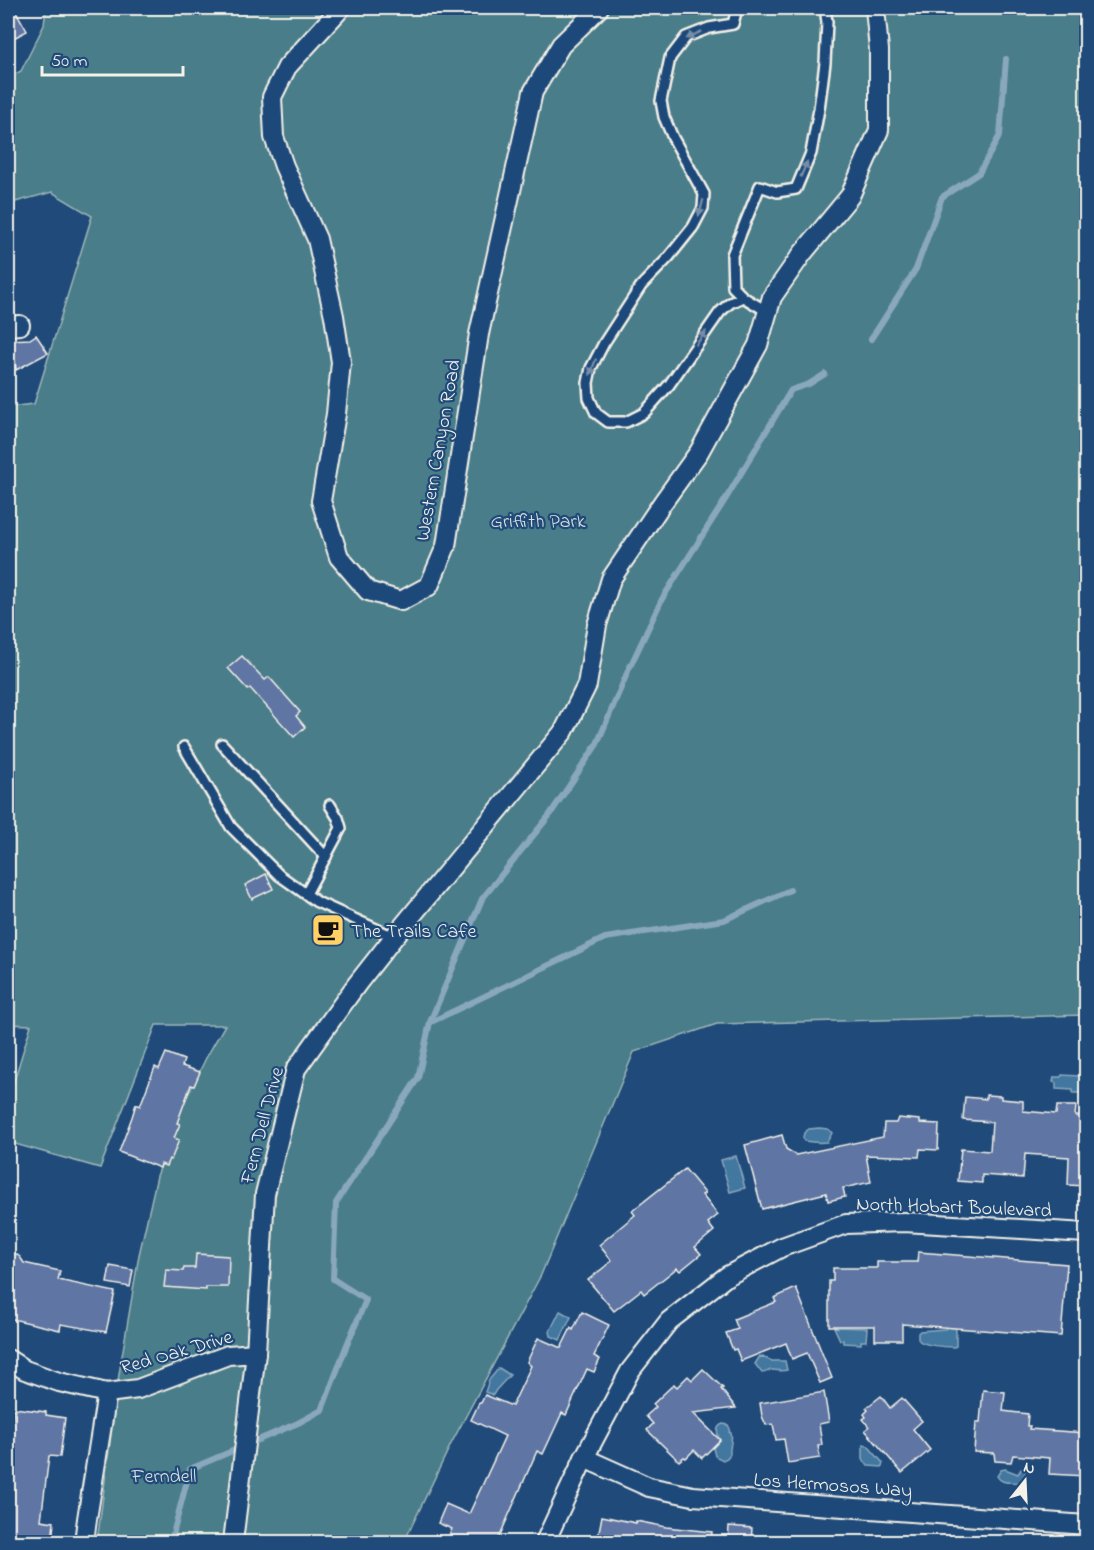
<svg xmlns="http://www.w3.org/2000/svg" width="1094" height="1550" viewBox="0 0 1094 1550" font-family="'Indie Flower',sans-serif">
<style>
.green{fill:#4a7d89;stroke:#9fb7b8;stroke-width:1.5}
.water{fill:#4377a0;stroke:#8aa8bd;stroke-width:1.5}
.lines{fill:none;stroke-linecap:round;stroke-linejoin:round}
.stream{stroke:#8aa8bd;stroke-width:6}
.building{fill:#5f74a4;stroke:#f4f1e8;stroke-width:1.5}
.lane-casing{stroke:#f4f1e8;stroke-width:14}
.street-casing{stroke:#f4f1e8;stroke-width:22}
.lane{stroke:#1f4a7a;stroke-width:9}
.street{stroke:#1f4a7a;stroke-width:18}
.oneway{fill:#748da6}
.labels{text-anchor:middle;stroke-width:4.5;stroke-linejoin:round;paint-order:stroke}
.street-label{font-size:20px;fill:#f4f1e8;stroke:#1f4a7a}
.park-label{font-size:20px;fill:#dae0da;stroke:#1f4a7a}
.poi-label{font-size:20px;fill:#f4f1e8;stroke:#1f4a7a;text-anchor:start}
</style>
<rect width="100%" height="100%" fill="#1f4a7a"/>
<filter id="ink" filterUnits="userSpaceOnUse"><feTurbulence type="fractalNoise" baseFrequency=".0167" numOctaves="2"/><feDisplacementMap in="SourceGraphic" scale="12" xChannelSelector="R" yChannelSelector="G"/><feConvolveMatrix kernelMatrix="1 2 1 2 8 2 1 2 1" color-interpolation-filters="sRGB"/></filter>
<g filter="url(#ink)">
<polygon class="green" points="46,8 1086,8 1086,1015 717,1024 634,1052 541,1275 451,1444 404,1542 97,1542 119,1374 139,1255 157,1176 185,1101 207,1056 225,1025 156,1025 100,1168 8,1142 8,1101 31,1025 8,1024 8,407 34,404 92,216 52,192 8,204 8,78 21,71 44,25"/>
<g class="water">
<polygon points="1079,1074 1086,1075 1086,1093 1073,1093 1073,1090 1056,1089 1056,1083 1053,1082 1054,1077 1061,1077 1062,1075 1079,1076"/>
<path d="M819 1128 828 1129 832 1133 827 1142C820 1143 810 1142 804 1141L803 1137 804 1133 809 1129Z"/>
<polygon points="736,1156 745,1188 730,1192 721,1160"/>
<polygon points="560,1311 571,1317 560,1340 551,1336 550,1331"/>
<polygon points="834,1327 867,1328 866,1341 861,1341 861,1344 843,1343 843,1340 840,1340"/>
<path d="M947 1327 955 1328 956 1330V1346L954 1347C947 1347 921 1346 918 1339 918 1337 918 1335 918 1333L920 1331 945 1329Z"/>
<path d="M760 1356 772 1361H785L787 1370C781 1372 778 1370 772 1370 769 1370 766 1373 762 1373L755 1364Z"/>
<polygon points="499,1368 510,1375 496,1390 493,1395 485,1392 489,1380"/>
<path d="M723 1424 728 1425 730 1429 729 1432 731 1433C733 1441 729 1446 730 1454L727 1458 723 1460 715 1456 713 1448 720 1440C717 1434 715 1427 723 1424Z"/>
<polygon points="863,1445 868,1446 883,1463 882,1467 868,1466 863,1459"/>
<path d="M1005 1469 1018 1474 1021 1469 1025 1470 1026 1472 1020 1483C1012 1481 1002 1485 997 1476L1001 1470Z"/>
</g>
<g class="lines">
<g class="stream">
<polyline points="871,339 916,269 942,197 979,173 1000,135 1006,59"/>
<polyline points="431,1022 605,938 724,920 790,890"/>
<polyline points="171,1542 190,1469 298,1423 322,1410 346,1347 366,1300 333,1279 336,1203 418,1078 430,1022 482,899 549,816 597,744 628,671 662,599 725,500 791,390 809,384 825,374"/>
</g>
</g>
<g class="building">
<polygon points="8,8 14,8 27,31 8,41"/>
<polygon points="36,335 48,353 16,370 15,362 8,363 8,340 30,339"/>
<polygon points="242,656 265,680 269,677 300,712 296,716 305,727 294,737 250,688 248,690 228,668"/>
<polygon points="266,874 273,889 252,899 245,885"/>
<polygon points="323,918 339,925 333,941 317,935"/>
<polygon points="166,1053 184,1060 182,1066 200,1072 194,1086 191,1085 177,1123 180,1124 174,1138 179,1140 171,1160 169,1159 166,1166 161,1164 160,1168 119,1152 132,1117 136,1104 140,1106 155,1067 159,1069"/>
<polygon points="986,1095 1001,1096 1001,1099 1023,1101 1023,1111 1056,1114 1057,1106 1076,1106 1075,1116 1086,1116 1086,1186 1068,1185 1069,1157 1025,1154 1023,1178 982,1175 982,1183 958,1181 961,1149 990,1151 992,1122 963,1120 965,1097 986,1099"/>
<polygon points="898,1118 920,1120 920,1123 939,1124 938,1150 920,1149 919,1157 866,1155 871,1182 843,1188 845,1197 828,1201 826,1193 762,1209 745,1145 782,1135 786,1149 796,1155 883,1137 884,1123 896,1123"/>
<polygon points="685,1169 705,1193 702,1195 718,1215 708,1223 714,1231 695,1247 701,1254 680,1271 677,1268 644,1294 641,1290 614,1311 588,1280 612,1261 599,1245 635,1215 632,1211"/>
<polygon points="8,1248 20,1257 24,1263 60,1271 58,1280 115,1292 106,1332 61,1324 60,1330 8,1318"/>
<polygon points="918,1252 1067,1264 1061,1336 902,1324 902,1340 875,1340 875,1326 829,1326 829,1281 833,1281 833,1268 877,1268 877,1262 917,1262"/>
<polygon points="196,1254 229,1256 228,1287 206,1287 206,1290 164,1287 166,1270 183,1271 184,1268 195,1268"/>
<polygon points="110,1266 133,1270 130,1287 107,1283"/>
<polygon points="796,1288 832,1378 820,1383 807,1353 792,1359 786,1343 741,1361 736,1349 733,1350 726,1333 738,1329 734,1319 776,1302 774,1298"/>
<polygon points="582,1312 609,1325 594,1356 600,1359 594,1372 587,1369 566,1415 562,1413 543,1454 537,1451 497,1542 446,1542 452,1529 438,1523 446,1504 469,1514 505,1436 471,1420 479,1403 481,1403 485,1395 512,1406 531,1366 527,1362 538,1338 561,1348 571,1328 573,1330"/>
<polygon points="703,1369 723,1388 721,1389 736,1408 693,1413 720,1440 702,1458 694,1450 686,1458 684,1457 679,1461 647,1430 653,1424 646,1416 656,1407 653,1404 674,1384 677,1387 688,1376 692,1380"/>
<polygon points="983,1390 1005,1392 1003,1411 1028,1414 1027,1426 1030,1426 1029,1429 1086,1433 1086,1476 1049,1474 1050,1458 1013,1455 1011,1462 995,1461 994,1453 974,1452 976,1422 980,1422"/>
<polygon points="824,1392 829,1422 819,1424 822,1445 818,1446 820,1458 788,1463 784,1439 776,1440 773,1424 766,1425 762,1416 760,1403"/>
<polygon points="881,1396 890,1408 902,1398 922,1421 913,1429 930,1450 902,1473 865,1430 869,1427 863,1419 866,1417 864,1414 868,1410 866,1408"/>
<polygon points="14,1408 46,1412 46,1415 65,1418 60,1457 49,1456 41,1520 54,1522 52,1542 13,1542 14,1535 8,1534 8,1458"/>
<polygon points="602,1516 636,1523 636,1521 666,1527 712,1532 711,1542 597,1542"/>
<polygon points="729,1526 752,1528 751,1542 728,1542"/>
</g>
<g class="lines">
<g class="lane-casing">
<g id="lane">
<polyline points="737,8 733,24 709,28 686,37 670,58 661,101 664,117 673,138 704,194 703,208 693,227 668,258 641,286 604,343 591,368 588,383 589,398 596,413 608,422 626,422 644,413 669,385 720,312 730,303 743,297"/>
<polyline points="768,312 743,297 733,287 732,255 760,186 777,192 796,189 811,153 819,109 825,63 827,22 825,8"/>
<polyline points="222,744 326,857"/>
<polyline points="184,747 231,827 279,875 317,902 394,937"/>
<polyline points="306,894 341,828 338,818 330,805"/>
</g>
</g>
<g class="street-casing">
<g id="street">
<polyline points="341,8 287,67 272,97 274,137 284,166 317,239 334,316 341,362 336,414 321,501 339,557 368,591 401,601 429,586 446,546 479,334 533,92 561,45 599,8"/>
<polyline points="8,326 20,325"/>
<polyline points="8,1359 25,1370 59,1382 107,1393 138,1389 228,1355 256,1353"/>
<polyline points="584,1458 649,1487 693,1496 1086,1525"/>
<polyline points="84,1542 87,1519 107,1393"/>
<polyline points="233,1542 256,1353 265,1194 296,1069 357,984 394,937 564,731 587,685 597,625 611,579 663,502 699,452 758,345 772,297 802,254 850,196 879,130 879,50 875,8"/>
<polyline points="545,1542 584,1458 630,1371 669,1321 727,1276 782,1247 846,1224 904,1222 1086,1233"/>
</g>
</g>
<use href="#lane" class="lane"/>
<use href="#street" class="street"/>
</g>
<defs><path id="oneway-solid" d="M-6-.8H1V-3.2L6.5 0L1 3.2V.8H-6Z" transform="scale(1.5)"/></defs>
<g class="oneway">
<use href="#oneway-solid" transform="translate(694 35) rotate(154)"/>
<use href="#oneway-solid" transform="translate(804 169) rotate(-67)"/>
<use href="#oneway-solid" transform="translate(701 208) rotate(105)"/>
<use href="#oneway-solid" transform="translate(701 338) rotate(-54)"/>
<use href="#oneway-solid" transform="translate(593 367) rotate(110)"/>
</g>
</g>
<defs>
<g id="cafe-square" transform="scale(1.725)"><rect x="-9" y="-9" width="18" height="18" rx="4" fill="#ffd166" stroke="#1f4a7a"/><path d="M-5.5-4.5H6V0H3Q3 3.5 0 3.5H-2.5Q-5.5 3.5-5.5 0ZM3-3.2v2h1.7v-2ZM-6 4.5H4V6H-6Z" fill="#111"/></g>
</defs>
<g fill-rule="evenodd">
<use href="#cafe-square" x="328" y="930"/>
</g>
<g class="labels">
<g class="street-label">
<text transform="translate(437 450) rotate(-80)" y="7">Western Canyon Road</text>
<text transform="translate(261 1125) rotate(-75)" y="7">Fern Dell Drive</text>
<text transform="translate(954 1206) rotate(2)" y="7">North Hobart Boulevard</text>
<text transform="translate(176 1351) rotate(-16)" y="7">Red Oak Drive</text>
<text transform="translate(833 1484) rotate(4)" y="7">Los Hermosos Way</text>
</g>
<g class="park-label">
<text x="538" y="527">Griffith Park</text>
<text x="164" y="1482">Ferndell</text>
</g>
<g class="poi-label">
<text x="351" y="937">The Trails Cafe</text>
</g>
</g>
<rect width="1094" height="1550" fill="none" stroke="#1f4a7a" stroke-width="30"/>
<rect x="15" y="15" width="1064" height="1520" fill="none" stroke="#f4f1e8" stroke-width="2" filter="url(#ink)"/>
<g transform="translate(1025 1481) rotate(18)" stroke="#1f4a7a" stroke-width="4.5" paint-order="stroke">
<path d="M0-4.5L10 22L0 15L-10 22Z" fill="#f4f1e8"/>
<text y="-9" font-size="16" font-weight="bold" text-anchor="middle" fill="#f4f1e8">N</text>
</g>
<path d="M42 66v9h141v-9" fill="none" stroke="#f4f1e8" stroke-width="3"/>
<text x="51" y="66" font-size="18" fill="#f4f1e8" stroke="#1f4a7a" stroke-width="4.5" paint-order="stroke">50 m</text>
</svg>
